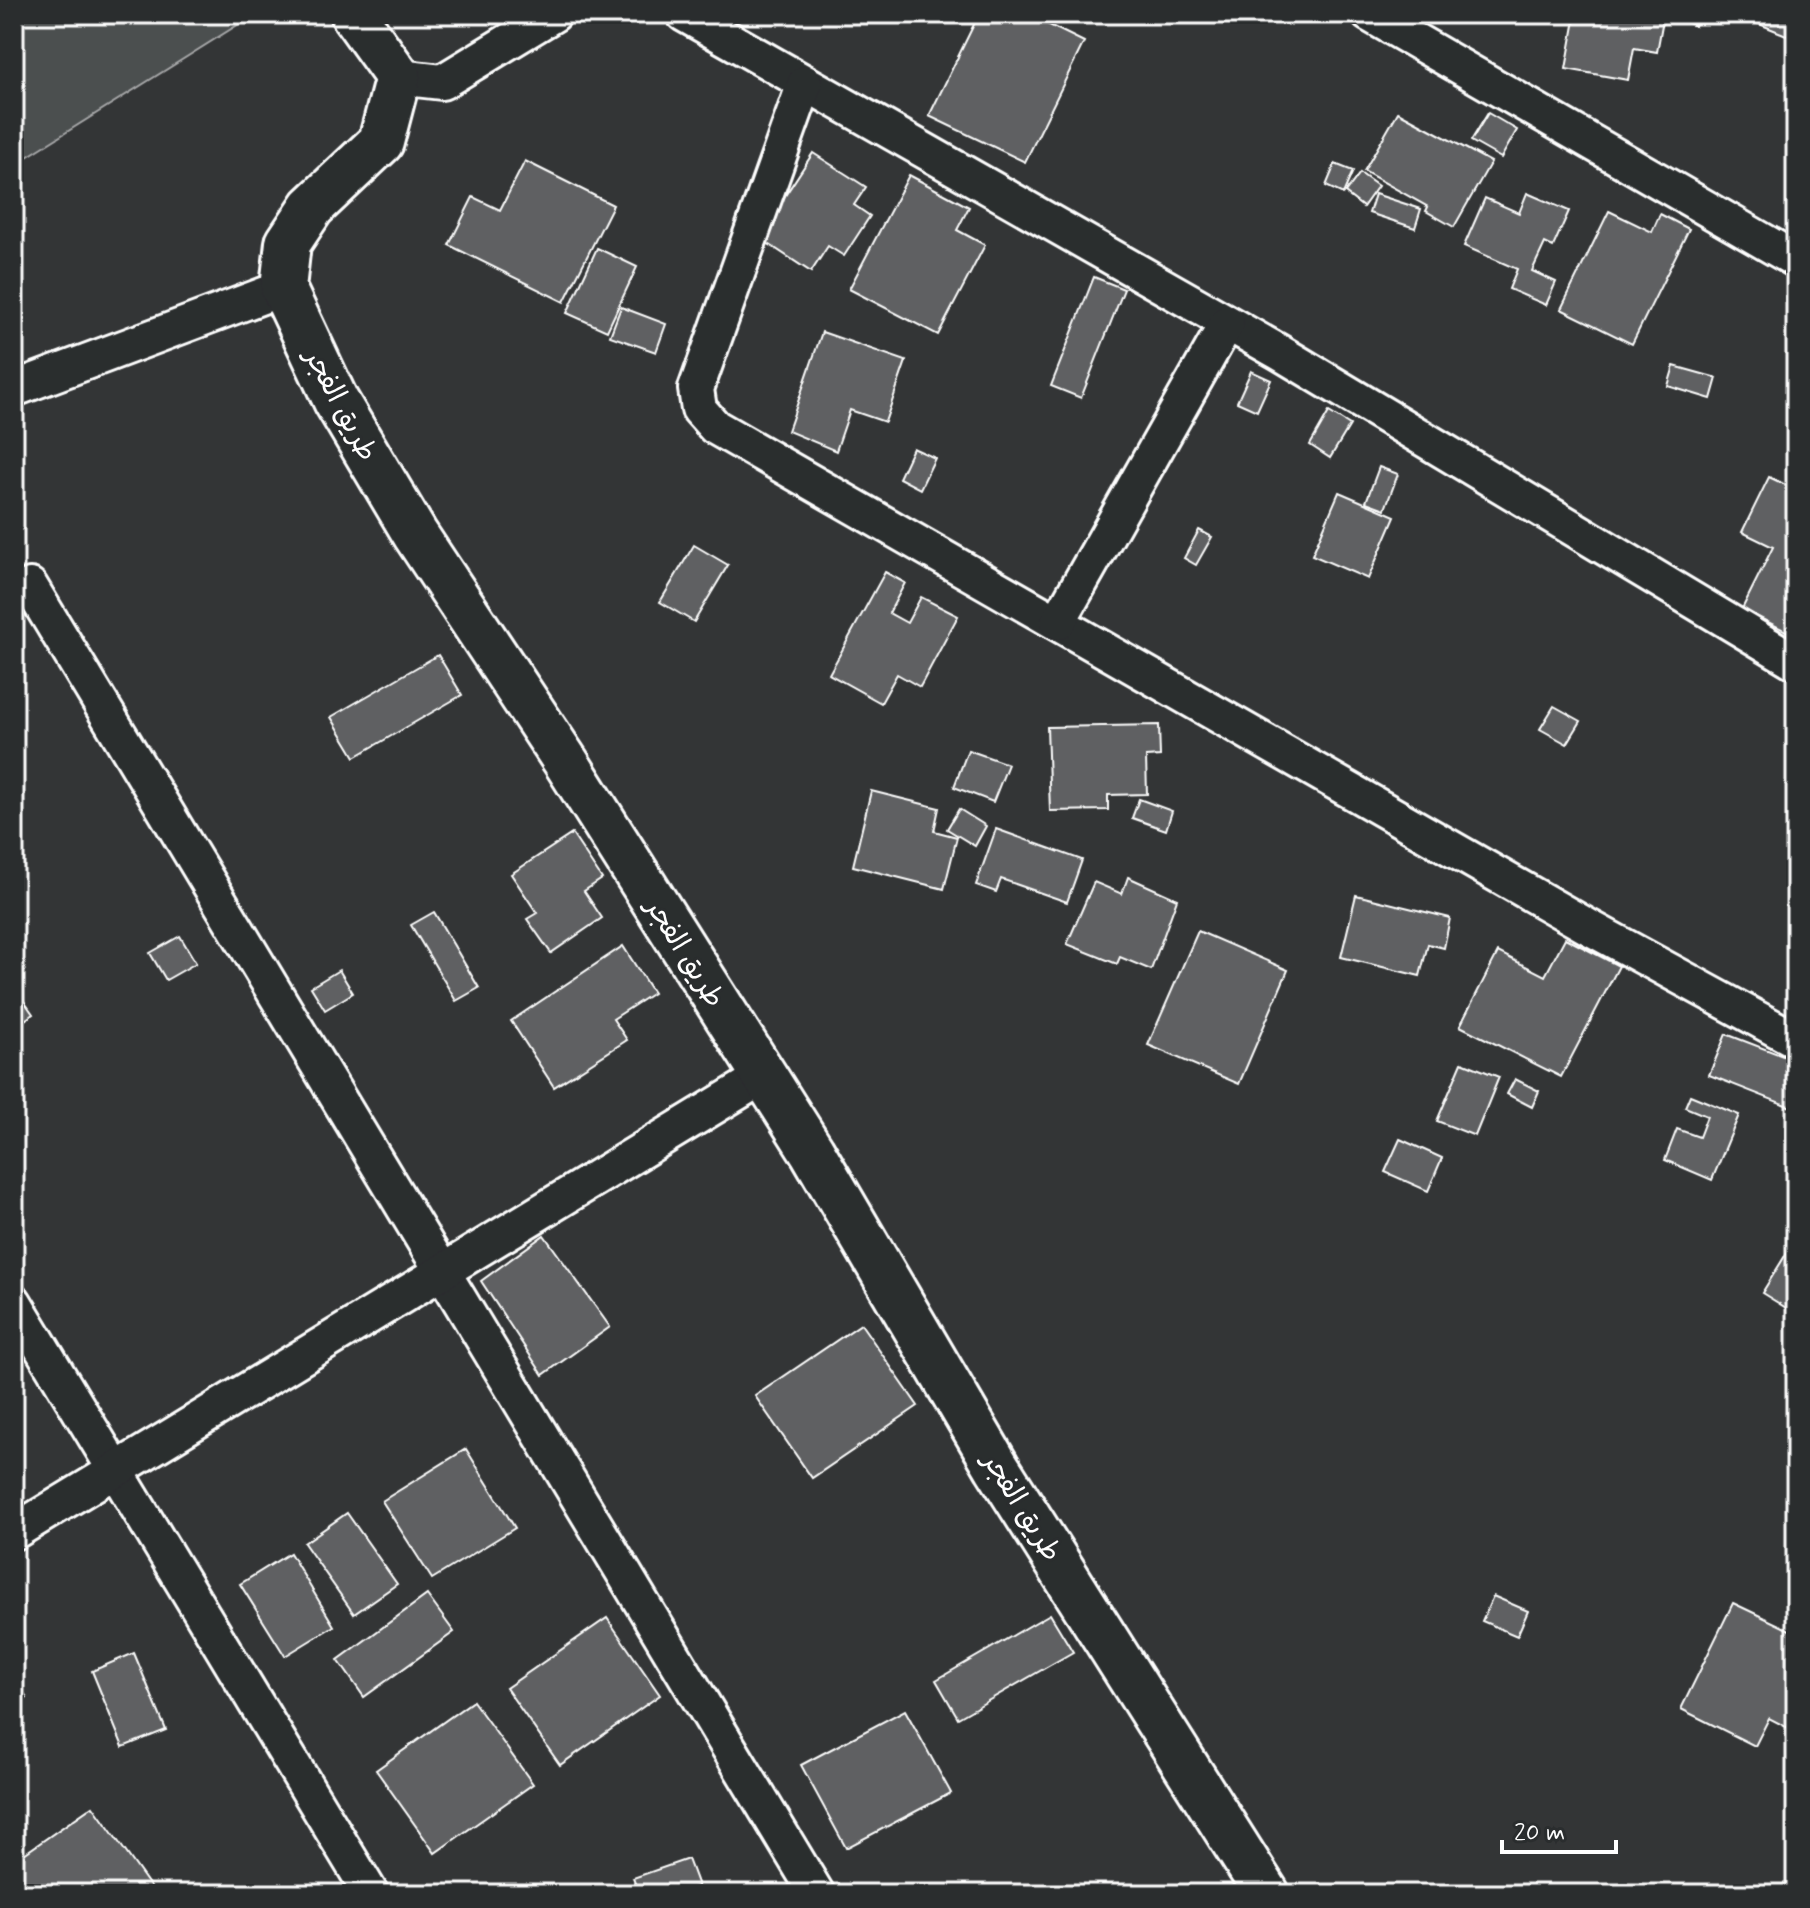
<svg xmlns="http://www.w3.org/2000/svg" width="1810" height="1908" viewBox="0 0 1810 1908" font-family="Mynerve,'Playpen Sans Arabic',sans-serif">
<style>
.green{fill:#4c4f50;stroke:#a6a7a8;stroke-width:2}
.building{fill:#5f6162;stroke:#fff;stroke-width:2}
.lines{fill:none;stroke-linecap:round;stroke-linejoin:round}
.street-casing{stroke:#fff;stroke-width:40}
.secondary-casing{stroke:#fff;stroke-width:50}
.street{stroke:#2a2d2e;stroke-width:34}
.secondary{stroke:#2a2d2e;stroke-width:44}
.labels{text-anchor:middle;stroke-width:6;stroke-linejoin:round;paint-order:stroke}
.street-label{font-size:28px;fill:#fff;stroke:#2a2d2e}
</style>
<rect width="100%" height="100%" fill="#333536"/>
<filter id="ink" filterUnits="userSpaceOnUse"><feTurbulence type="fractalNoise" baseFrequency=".0125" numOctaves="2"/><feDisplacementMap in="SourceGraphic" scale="16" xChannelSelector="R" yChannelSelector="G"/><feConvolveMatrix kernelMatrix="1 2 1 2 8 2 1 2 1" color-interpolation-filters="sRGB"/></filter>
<g filter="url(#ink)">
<polygon class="green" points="14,14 255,14 14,165"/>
<g class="building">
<polygon points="979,14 1027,14 1084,42 1025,162 929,116"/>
<polygon points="1576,14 1664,14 1657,52 1634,48 1628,80 1566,69"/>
<polygon points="1670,14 1699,14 1695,26"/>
<polygon points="1735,14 1796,14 1796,39"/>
<polygon points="1398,112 1491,162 1454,227 1426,211 1428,207 1364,171"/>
<polygon points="1488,113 1517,130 1501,158 1471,141"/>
<polygon points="813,153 866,187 854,205 870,216 844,256 828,246 811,272 758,237"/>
<polygon points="525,161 613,205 564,302 449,245 473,197 500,210"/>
<polygon points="1335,164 1353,171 1343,194 1326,186"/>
<polygon points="1360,173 1378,186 1363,207 1345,193"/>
<polygon points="909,175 969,207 957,230 985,245 938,335 849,289"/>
<polygon points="1527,193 1569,211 1553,247 1545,243 1532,271 1556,282 1546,305 1509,289 1517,269 1464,246 1485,198 1519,213"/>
<polygon points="1375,194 1421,209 1415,228 1369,213"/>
<polygon points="1609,211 1652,232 1660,214 1689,229 1632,344 1561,309"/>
<polygon points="597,248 637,267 607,331 567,313"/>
<polygon points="1094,277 1124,289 1081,398 1051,386"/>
<polygon points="621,307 666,324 656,352 610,336"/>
<polygon points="822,332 906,361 885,422 850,410 836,451 788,431"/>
<polygon points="1674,366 1717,378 1711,399 1668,386"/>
<polygon points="1251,371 1271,380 1257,411 1237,402"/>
<polygon points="1329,412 1350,425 1330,458 1310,445"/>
<polygon points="913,448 935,458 920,489 899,478"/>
<polygon points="1379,467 1398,474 1385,509 1366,502"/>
<polygon points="1769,477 1796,490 1796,636 1742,609 1773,547 1742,532"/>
<polygon points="1339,492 1395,516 1368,579 1312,555"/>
<polygon points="1199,530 1212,537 1196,565 1184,558"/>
<polygon points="694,545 728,565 694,622 660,602"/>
<polygon points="885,572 905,583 889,613 907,623 921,597 958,616 920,687 897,674 881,703 829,674"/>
<polygon points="438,655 462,695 355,757 331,717"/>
<polygon points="1554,706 1581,721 1567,744 1540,729"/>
<polygon points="1159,725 1160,756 1146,757 1147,794 1108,795 1108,810 1050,811 1047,727"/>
<polygon points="968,750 1008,764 993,802 954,787"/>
<polygon points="871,791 939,808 934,831 957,837 944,889 853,866"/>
<polygon points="1139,799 1172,811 1166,830 1132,818"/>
<polygon points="959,809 986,826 975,846 947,829"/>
<polygon points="996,829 1082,860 1067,902 1001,879 996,892 976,885"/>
<polygon points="572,834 602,879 584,891 602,918 551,953 527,919 537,913 511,874"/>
<polygon points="1128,877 1177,899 1151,970 1120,957 1117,964 1067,944 1094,882 1122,894"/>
<polygon points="1356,895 1450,918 1444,948 1428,944 1420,976 1341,957"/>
<polygon points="434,912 479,988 456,1001 411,925"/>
<polygon points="1198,931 1288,970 1239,1084 1148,1045"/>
<polygon points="180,936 196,963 166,980 150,953"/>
<polygon points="1565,938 1619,966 1561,1077 1460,1026 1498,952 1545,976"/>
<polygon points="623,946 653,993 613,1019 627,1040 554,1087 511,1021"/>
<polygon points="339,970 353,993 325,1010 311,987"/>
<polygon points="14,987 33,1014 14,1028"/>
<polygon points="1726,1034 1796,1061 1796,1109 1709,1075"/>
<polygon points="1462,1062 1499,1077 1475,1136 1437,1121"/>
<polygon points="1515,1079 1539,1091 1532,1107 1507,1094"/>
<polygon points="1690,1095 1739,1115 1712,1180 1665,1160 1677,1129 1699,1137 1707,1116 1685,1107"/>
<polygon points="1400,1139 1442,1158 1428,1191 1385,1172"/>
<polygon points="544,1235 610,1327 543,1375 481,1281"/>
<polygon points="1793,1243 1796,1245 1796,1314 1762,1293"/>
<polygon points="861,1324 918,1406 812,1478 755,1396"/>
<polygon points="466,1449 515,1528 432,1579 382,1501"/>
<polygon points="347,1513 397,1584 354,1614 304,1543"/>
<polygon points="290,1553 334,1626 285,1656 240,1584"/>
<polygon points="427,1595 454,1632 364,1697 338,1660"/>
<polygon points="1493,1596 1528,1611 1517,1636 1482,1621"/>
<polygon points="1733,1603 1796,1633 1796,1712 1788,1728 1769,1718 1755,1746 1681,1709"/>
<polygon points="1050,1614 1073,1652 958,1718 936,1680"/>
<polygon points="607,1618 660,1695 560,1765 506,1688"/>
<polygon points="134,1653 166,1730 123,1747 92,1671"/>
<polygon points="14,1677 27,1698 14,1706"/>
<polygon points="473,1701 533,1784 435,1853 376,1770"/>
<polygon points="905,1710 951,1793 846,1848 801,1765"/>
<polygon points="93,1806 155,1893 14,1894 14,1861"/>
<polygon points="688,1859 698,1886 676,1894 639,1894 633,1878"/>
</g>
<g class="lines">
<g class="street-casing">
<g id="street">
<polyline points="684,14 1279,352 1796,662"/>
<polyline points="1369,14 1796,260"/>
<polyline points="398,77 442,82 554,14"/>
<polyline points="805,83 696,389 699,409 715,427 1587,926 1796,1040"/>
<polyline points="14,389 283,288"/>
<polyline points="30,586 817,1894"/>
<polyline points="1058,622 1227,323"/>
<polyline points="14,1302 371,1894"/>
<polyline points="14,1532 764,1076"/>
</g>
</g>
<g class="secondary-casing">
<polyline id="secondary" points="353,14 398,77 381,142 312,207 288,243 283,288 336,401 415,534 566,762 812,1151 997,1467 1267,1894"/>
</g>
<use href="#street" class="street"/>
<use href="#secondary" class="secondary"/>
</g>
</g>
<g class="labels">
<g class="street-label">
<text transform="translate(342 404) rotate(62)" y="10">طريق الفجر</text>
<text transform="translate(686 952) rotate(58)" y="10">طريق الفجر</text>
<text transform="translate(1023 1506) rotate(58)" y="10">طريق الفجر</text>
</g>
</g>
<rect width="1810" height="1908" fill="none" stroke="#2a2d2e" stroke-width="48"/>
<rect x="24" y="24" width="1762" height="1860" fill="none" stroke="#fff" stroke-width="3" filter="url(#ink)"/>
<path d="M1502 1840v12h114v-12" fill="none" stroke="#ffffff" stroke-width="4"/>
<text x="1514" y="1840" font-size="24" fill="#ffffff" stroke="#2a2d2e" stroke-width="6" paint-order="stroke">20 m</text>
</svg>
